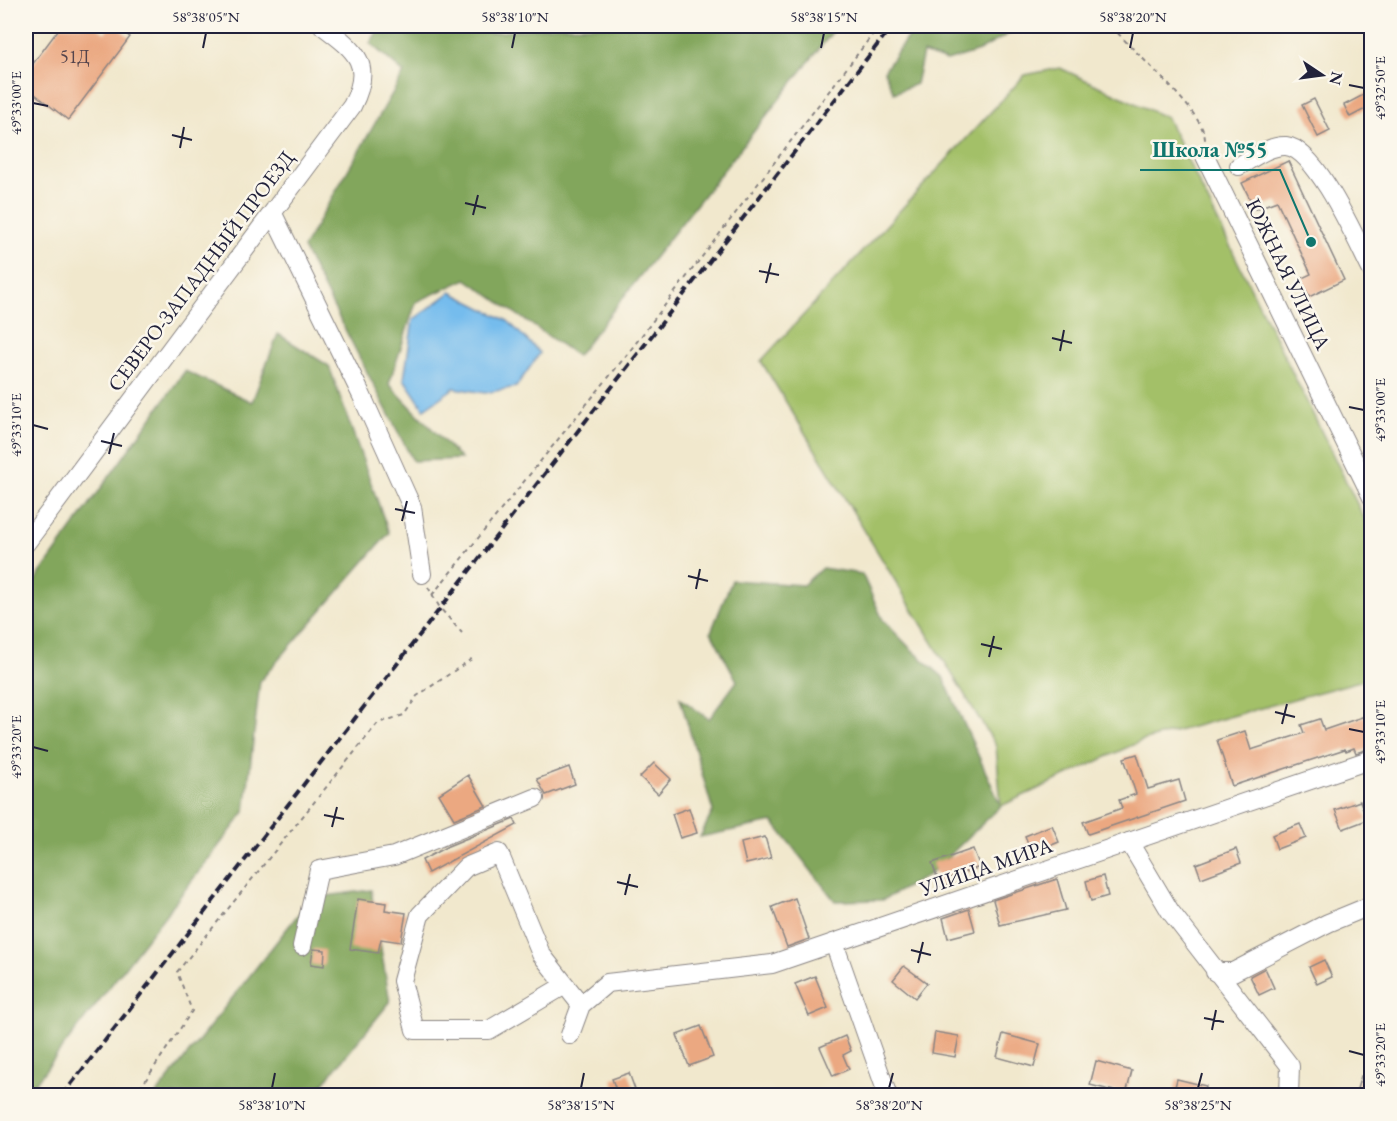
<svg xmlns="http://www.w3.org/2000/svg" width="1397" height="1121" viewBox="0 0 1397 1121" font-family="'EB Garamond',serif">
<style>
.green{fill:#a3c068;stroke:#627152;stroke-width:1.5}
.forest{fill:#82a65c;stroke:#52644c;stroke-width:1.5}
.water{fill:#75bced;stroke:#4c6f94;stroke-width:1.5}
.building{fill:#eba881}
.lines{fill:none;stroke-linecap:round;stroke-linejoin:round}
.minor-casing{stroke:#8a8584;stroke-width:20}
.path{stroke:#8a8584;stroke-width:2;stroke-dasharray:4.5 4.5;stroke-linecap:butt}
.minor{stroke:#fff;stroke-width:18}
.rail{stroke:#22223b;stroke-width:4;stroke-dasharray:9 4.5;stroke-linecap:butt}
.ticks{fill:none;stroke:#22223b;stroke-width:2}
.labels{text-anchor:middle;stroke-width:5;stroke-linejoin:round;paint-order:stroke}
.number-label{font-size:18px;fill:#54444c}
.street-label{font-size:21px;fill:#22223b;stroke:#fbf7ec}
.leader{fill:none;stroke:#0f766e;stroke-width:2}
.callout-dot{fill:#0f766e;stroke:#fbf7ec;stroke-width:2}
.callout-label{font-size:22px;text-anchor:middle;font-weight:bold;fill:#0f766e;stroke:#fbf7ec;stroke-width:5;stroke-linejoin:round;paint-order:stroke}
.neatline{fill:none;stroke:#22223b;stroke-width:2}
.ticks-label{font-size:15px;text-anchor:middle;fill:#22223b}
</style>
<rect width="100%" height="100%" fill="#fbf7ec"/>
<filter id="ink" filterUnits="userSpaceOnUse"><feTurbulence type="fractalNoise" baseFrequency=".0167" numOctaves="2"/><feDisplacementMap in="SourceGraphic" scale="12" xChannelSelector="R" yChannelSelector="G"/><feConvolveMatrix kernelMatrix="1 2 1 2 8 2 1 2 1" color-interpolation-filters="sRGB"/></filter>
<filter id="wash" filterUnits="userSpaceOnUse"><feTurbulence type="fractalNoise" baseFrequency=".008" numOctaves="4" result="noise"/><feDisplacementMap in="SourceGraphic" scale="24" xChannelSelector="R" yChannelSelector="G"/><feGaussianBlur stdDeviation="1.35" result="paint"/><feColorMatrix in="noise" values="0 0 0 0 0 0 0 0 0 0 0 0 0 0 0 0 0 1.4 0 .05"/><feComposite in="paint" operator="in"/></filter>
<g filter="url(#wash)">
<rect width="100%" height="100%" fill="#f1e8cd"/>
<polygon class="green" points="1060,68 1167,118 1371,532 1371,678 1141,741 1001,806 996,746 761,361 1025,75"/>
<g class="forest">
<polygon points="381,26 460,26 491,33 555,26 837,26 577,356 466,279 416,302 389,384 461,459 413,461 303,248 404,73 370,43"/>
<polygon points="915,26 1022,26 979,51 947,61 923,53 916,84 894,93 884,71"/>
<polygon points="278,334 329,366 389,533 260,681 245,812 26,1095 26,593 185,371 252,402"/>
<polygon points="822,568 862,574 883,620 910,648 943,677 1001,806 929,875 883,900 835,901 773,822 700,837 713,811 680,698 709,719 737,681 711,632 732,580 803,585"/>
<polygon points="371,890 390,1002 314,1095 155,1096 311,898"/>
</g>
<polygon class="water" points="451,292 508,321 540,353 516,387 485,393 454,388 424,409 404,379 413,320"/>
<g id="blocks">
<g class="building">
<polygon points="61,26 95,26 105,33 111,26 115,26 130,37 68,120 26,87 26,73"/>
<polygon points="1371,91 1371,106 1350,117 1344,105"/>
<polygon points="1314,99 1330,131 1318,137 1302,105"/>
<polygon points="1288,161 1344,280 1309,297 1300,279 1311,274 1277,201 1255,209 1242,183"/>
<polygon points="1365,716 1371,737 1371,748 1356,753 1354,748 1346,751 1345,749 1232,786 1217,740 1245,731 1251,750 1304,733 1301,725 1320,719 1324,730"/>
<polygon points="1137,754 1148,789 1179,780 1185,801 1088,834 1083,822 1122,808 1119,800 1136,794 1124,758"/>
<polygon points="654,763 671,779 658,794 640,777"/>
<polygon points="569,767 575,784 546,795 537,779"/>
<polygon points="468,775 486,806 454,819 439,794"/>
<polygon points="1360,801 1367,820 1343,829 1335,810"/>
<polygon points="689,808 697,833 680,838 672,814"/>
<polygon points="514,819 517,825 428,873 422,860 448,846"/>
<polygon points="1300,824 1306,838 1277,849 1272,835"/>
<polygon points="1052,825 1059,842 1032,853 1025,836"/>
<polygon points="765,837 771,858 746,864 741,843"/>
<polygon points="973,849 980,867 949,878 951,884 941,888 932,863"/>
<polygon points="1236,849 1241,863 1201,878 1196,864"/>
<polygon points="1103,876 1108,896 1091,901 1086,881"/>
<polygon points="1057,879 1066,910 1000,925 993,900"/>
<polygon points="795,898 809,939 787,947 772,907"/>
<polygon points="358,899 386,903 385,910 406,913 401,942 381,939 378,953 350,949"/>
<polygon points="969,909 975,931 948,938 943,918"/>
<polygon points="313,949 325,950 324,966 311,964"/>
<polygon points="1324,960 1332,977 1317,984 1309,967"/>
<polygon points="904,966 927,983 915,998 893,980"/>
<polygon points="1265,968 1274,988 1259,995 1250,976"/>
<polygon points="815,976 828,1008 809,1016 795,984"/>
<polygon points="701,1026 713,1057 689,1066 677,1035"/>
<polygon points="935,1032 959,1036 955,1057 932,1053"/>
<polygon points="1003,1034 1040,1044 1034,1067 997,1057"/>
<polygon points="845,1036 851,1051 843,1055 849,1069 833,1076 820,1047"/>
<polygon points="1096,1061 1132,1071 1126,1094 1090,1085"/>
<polygon points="629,1073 637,1095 618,1095 612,1079"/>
<polygon points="1361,1076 1371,1079 1371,1095 1355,1095"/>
<polygon points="1177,1079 1206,1086 1204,1095 1173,1095"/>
</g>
</g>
</g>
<g filter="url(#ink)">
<use href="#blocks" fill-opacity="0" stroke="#8a8584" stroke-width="1.5"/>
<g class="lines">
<g class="minor-casing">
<g id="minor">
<polyline points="1205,156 1372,497"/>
<path d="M1239 166C1253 158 1270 145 1286 146 1317 149 1358 244 1372 271"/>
<polyline points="273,214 361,394 412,507 422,574"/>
<path d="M26 543 352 106C374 64 356 51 323 26"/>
<polyline points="1129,842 1170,911 1290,1066 1289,1096"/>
<polyline points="834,943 888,1096"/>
<polyline points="302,946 319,870 394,856 535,798"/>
<polyline points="1215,972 1233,972 1328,923 1372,905"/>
<polyline points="565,985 489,1030 415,1030 402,981 420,915 466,867 499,853 541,954 581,1005"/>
<polyline points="570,1035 581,1005 607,983 772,964 1372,759"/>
</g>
</g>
<g class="path">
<path d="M1112 26C1131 51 1205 111 1205 140"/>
<polyline points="428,587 440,608 462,633"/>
<polyline points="432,595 629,352 879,26"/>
<polyline points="135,1096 192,1011 177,972 378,723 404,715 417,696 473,658"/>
</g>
<use href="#minor" class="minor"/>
<polyline class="rail" points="62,1096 892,26"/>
</g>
</g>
<path class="ticks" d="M203 48 206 33M512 48 515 33M821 48 824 33M1130 48 1133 33M1349 85 1364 88M33 103 48 106M172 135 192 140M180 148 184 127M465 203 486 208M473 215 478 195M759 271 779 275M766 283 771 263M1052 338 1072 343M1060 351 1064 330M1349 407 1364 410M33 425 48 429M101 441 122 446M109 454 114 433M395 509 415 513M402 521 407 501M688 576 708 581M696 589 700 569M981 644 1002 649M989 657 994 636M1275 712 1295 717M1282 724 1287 704M1349 729 1364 732M33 747 48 751M324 815 344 819M332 827 337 807M617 882 638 887M625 895 630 874M911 950 931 955M918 963 923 942M1204 1018 1224 1022M1212 1030 1216 1010M1349 1051 1364 1055M272 1088 275 1073M581 1088 584 1073M889 1088 893 1073M1198 1088 1202 1073"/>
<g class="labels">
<g class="number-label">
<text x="75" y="63">51Д</text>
</g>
<g class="street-label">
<text transform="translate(201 271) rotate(-53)" y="7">СЕВЕРО-ЗАПАДНЫЙ ПРОЕЗД</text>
<text transform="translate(1288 274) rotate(64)" y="7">ЮЖНАЯ УЛИЦА</text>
<text transform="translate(986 867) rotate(-19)" y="7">УЛИЦА МИРА</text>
</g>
</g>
<path class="leader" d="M1311 242L1280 170H1140"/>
<circle class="callout-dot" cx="1311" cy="242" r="6"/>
<g class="callout-label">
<text x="1210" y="157">Школа №55</text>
</g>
<rect width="1397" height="1121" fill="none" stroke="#fbf7ec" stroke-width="66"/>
<g transform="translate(1322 75) rotate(103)" stroke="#fbf7ec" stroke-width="4.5" paint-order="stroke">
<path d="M0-4.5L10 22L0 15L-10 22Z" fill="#22223b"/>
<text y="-9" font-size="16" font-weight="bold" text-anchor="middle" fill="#22223b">N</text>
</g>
<rect x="33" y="33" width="1331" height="1055" class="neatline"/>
<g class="ticks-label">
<text x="206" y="22">58°38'05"N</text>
<text x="515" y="22">58°38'10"N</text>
<text x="824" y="22">58°38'15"N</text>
<text x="1133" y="22">58°38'20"N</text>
<text transform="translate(1380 88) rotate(-90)" y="5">49°32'50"E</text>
<text transform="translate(16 103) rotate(-90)" y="5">49°33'00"E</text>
<text transform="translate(1380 410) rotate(-90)" y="5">49°33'00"E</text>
<text transform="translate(16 425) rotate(-90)" y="5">49°33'10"E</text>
<text transform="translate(1380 732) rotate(-90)" y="5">49°33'10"E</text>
<text transform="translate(16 747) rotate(-90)" y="5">49°33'20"E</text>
<text transform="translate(1380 1055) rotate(-90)" y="5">49°33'20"E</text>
<text x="272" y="1110">58°38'10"N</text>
<text x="581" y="1110">58°38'15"N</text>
<text x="889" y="1110">58°38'20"N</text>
<text x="1198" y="1110">58°38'25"N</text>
</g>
</svg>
